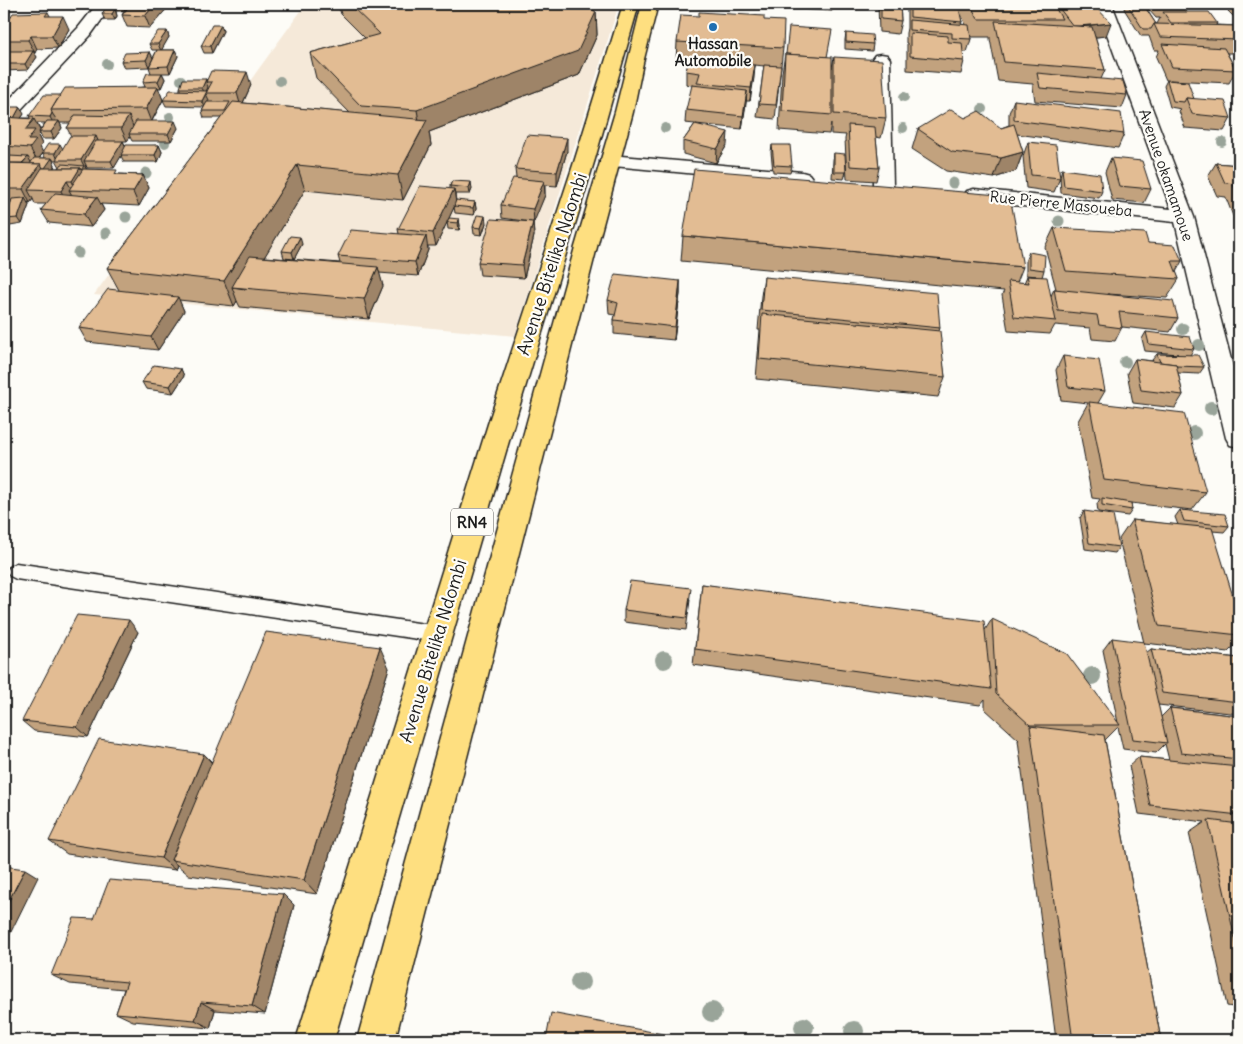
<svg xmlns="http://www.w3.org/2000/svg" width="1243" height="1044" viewBox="0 0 1243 1044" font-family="Delius,sans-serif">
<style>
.built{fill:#f5e9d9}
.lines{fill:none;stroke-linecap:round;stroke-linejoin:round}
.lane-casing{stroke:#1c1c1c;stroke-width:3}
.street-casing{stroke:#1c1c1c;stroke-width:3}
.highway-casing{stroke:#1c1c1c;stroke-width:3}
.lane{fill:#fdfcf7;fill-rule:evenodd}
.street{fill:#fdfcf7;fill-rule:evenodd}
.highway{fill:#fedf80;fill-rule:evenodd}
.tree{fill:#99a499}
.wall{fill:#c2a27e;stroke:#1c1c1c;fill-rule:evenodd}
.shaded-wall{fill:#9e8467;stroke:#1c1c1c}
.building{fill:#e2bc93;stroke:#1c1c1c}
.poi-dot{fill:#1f6fb2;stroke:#fdfcf7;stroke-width:2}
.labels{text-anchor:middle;stroke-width:4.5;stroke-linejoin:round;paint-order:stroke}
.far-poi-label{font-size:15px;font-weight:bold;fill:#1c1c1c;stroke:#fdfcf7}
.far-street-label{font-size:15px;fill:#1c1c1c;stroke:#fdfcf7}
.shield{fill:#fdfcf7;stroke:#605f5e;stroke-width:1}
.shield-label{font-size:16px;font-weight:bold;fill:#1c1c1c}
.street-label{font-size:18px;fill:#1c1c1c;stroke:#fdfcf7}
</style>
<rect width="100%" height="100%" fill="#fdfcf7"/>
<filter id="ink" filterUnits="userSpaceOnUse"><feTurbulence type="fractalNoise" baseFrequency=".02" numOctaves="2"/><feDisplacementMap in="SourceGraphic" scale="10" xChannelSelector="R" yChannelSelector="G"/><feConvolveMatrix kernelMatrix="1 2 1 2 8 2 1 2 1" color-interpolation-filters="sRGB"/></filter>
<g filter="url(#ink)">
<polygon class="built" points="306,4 619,4 515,336 94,295"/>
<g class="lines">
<g class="lane-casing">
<polygon id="lane" points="16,563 438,626 445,628 448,634 445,640 438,642 16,579 10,576 7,571 10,566"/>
</g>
<g class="street-casing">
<g id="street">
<polygon points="97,4 113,4 90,36 11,120 4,122 4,105 78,28"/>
<polygon points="1096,4 1112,4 1194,217 1239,390 1239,447 1230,445 1226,438 1175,222 974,201 967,199 964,195 967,191 974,189 1171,209"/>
<polygon points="881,54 887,55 890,59 893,186 890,190 883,192 876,190 873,186 872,59 875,55"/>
<polygon points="610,155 802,172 809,174 812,178 809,182 802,184 603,165 600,161 603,157"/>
</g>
</g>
<g class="highway-casing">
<g id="highway">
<polygon points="623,4 639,4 595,159 514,424 334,1040 296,1040 488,424 575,159"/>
<polygon points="642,4 658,4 643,63 633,112 597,247 395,1040 357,1040 575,247 615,112"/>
</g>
</g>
<use href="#lane" class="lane"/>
<use href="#street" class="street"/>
<use href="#highway" class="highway"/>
</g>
<g class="tree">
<circle cx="107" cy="64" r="5"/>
<circle cx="181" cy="80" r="5"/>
<circle cx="280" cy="81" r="5"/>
<circle cx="904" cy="97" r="5"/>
<circle cx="982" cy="109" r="5"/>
<circle cx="170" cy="117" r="5"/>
<circle cx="665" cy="128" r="5"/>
<circle cx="903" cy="128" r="5"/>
<circle cx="1222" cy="142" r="5"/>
<circle cx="165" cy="143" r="5"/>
<circle cx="146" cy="173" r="5.5"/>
<circle cx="953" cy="183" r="5.5"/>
<circle cx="126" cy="217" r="5.5"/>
<circle cx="1059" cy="221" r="5.5"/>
<circle cx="106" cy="233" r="5.5"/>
<circle cx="78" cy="253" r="5.5"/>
<circle cx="1183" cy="329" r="6"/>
<circle cx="1199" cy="345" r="6"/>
<circle cx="1125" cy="362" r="6"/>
<circle cx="1211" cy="408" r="7"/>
<circle cx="1194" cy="433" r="7"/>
<circle cx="664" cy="660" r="9"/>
<circle cx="1092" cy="676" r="9"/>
<circle cx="580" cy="982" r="10"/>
<circle cx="712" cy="1012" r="10"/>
<circle cx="804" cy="1027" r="10"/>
<circle cx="854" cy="1031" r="10"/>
</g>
<g class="wall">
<polygon points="338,4 585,4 596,12 597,35 579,75 429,132 431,145 403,200 305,190 264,257 340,263 338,256 399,234 398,229 450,189 450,186 452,181 472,189 470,194 455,194 456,201 475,202 476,209 474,215 455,213 454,207 436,246 428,246 428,250 418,276 379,273 383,286 369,319 240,307 237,301 234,306 179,300 184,311 158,350 87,342 79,328 119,290 107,268 221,118 204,118 202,111 204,107 166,106 163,100 180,90 180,88 206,79 207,81 251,85 243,103 350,113 316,78 310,53 365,38 341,14"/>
<polygon points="796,4 833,4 832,11 796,9"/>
<polygon points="843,4 873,4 872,6"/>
<polygon points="878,4 900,4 901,21 898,34 879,32"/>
<path d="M907 4H1093L1106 36 1095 37 1105 70 1101 79 1127 95 1122 108 1035 101 1033 87V84L998 81 990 39V37H972L970 33 971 39 967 52H963L964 61 961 74 907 70V43H906V33L907 28ZM959 10 966 25 961 24 962 22Z"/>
<path d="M1126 4H1188L1189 5 1186 12 1217 23 1216 25 1239 26V53H1227L1236 70 1229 83 1170 80 1194 99 1231 118 1224 131 1185 128 1179 111 1181 109 1170 107 1164 86 1167 80H1166L1156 57 1159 50H1154L1149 36H1141L1124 9ZM1147 10H1149L1156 18H1160L1157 24H1156Z"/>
<polygon points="1239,4 1239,16 1233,16 1228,11 1231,5"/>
<polygon points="111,5 168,7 150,28 127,27 122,15 124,11 116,11 117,16 115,20 105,20 102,14 113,9"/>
<polygon points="48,12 50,16 69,29 58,48 37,49 34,53 37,57 28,70 4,71 4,27"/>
<polygon points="764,20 783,48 775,119 757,117 764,66 755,65 750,101 746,101 742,129 696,124 727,145 716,163 683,154 683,141 695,124 685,123 686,110 696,86 686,84 686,71 689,62 676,61 677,42"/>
<polygon points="221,25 223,31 212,53 204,53 201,46"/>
<path d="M167 31 169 37 161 50H175L178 56 170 73H162L165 79 161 88H158L163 100 152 121 178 128 171 141H132L130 137 127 141H123L126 147 159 145 162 152 158 162H124L121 156 114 168H87L86 165 85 166 86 169 119 174 143 175 149 188 139 206 101 204 104 210 91 227 49 223 41 210 46 204H35L33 199 30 203 28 202 29 205 22 224 10 226 6 219 11 202H7L9 206 4 214V161L5 159H4V117L24 114 21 118H30L29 116 60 95 145 87 143 82 151 73 149 67 124 68 121 61 150 52 153 58 157 50H152L149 44ZM37 123H45L40 130ZM60 123H70L67 128 71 136 63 149 43 153 40 147 42 144 38 136 40 134 42 139H54L62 128ZM43 154 45 158H39ZM53 160H56L60 167 59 168H54L55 165Z"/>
<polygon points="846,33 873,44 872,51 845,49 845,40"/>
<polygon points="785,54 827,57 832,68 834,57 886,118 881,138 876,137 879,168 876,181 847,179 845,139 846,135 831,134 831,123 829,134 779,130 782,73"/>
<polygon points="1014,100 1124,134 1118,148 1017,134 1023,152 1016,171 994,178 946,171 912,149 918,129 965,118 1001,128 1009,125 1009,113"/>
<polygon points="1028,142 1060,178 1054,192 1026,188 1023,156"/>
<polygon points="772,145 792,166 790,173 773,172 771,152"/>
<polygon points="567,151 557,186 545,185 545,195 533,222 534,236 524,278 480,275 478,262 531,222 502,218 501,205 516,178 515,169"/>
<polygon points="834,153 846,172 844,179 832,178 833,160"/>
<polygon points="1111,158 1151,189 1144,203 1112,200 1105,172"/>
<polygon points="1216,163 1239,165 1239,217 1233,216 1226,198 1226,197 1217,196 1208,176"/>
<polygon points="1062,169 1102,191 1099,198 1061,193 1060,176"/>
<polygon points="459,219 460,226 459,230 448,229 447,222"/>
<polygon points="486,223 482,235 474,234 473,227"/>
<polygon points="1054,228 1148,243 1182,261 1176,272 1179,279 1167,298 1108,294 1178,318 1170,332 1122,327 1115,341 1092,339 1090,328 1055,325 1050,334 1008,331 1002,295 1004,291 681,261 683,236 1023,267 1017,282 1024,283 1027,276 1036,276 1026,275 1026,259 1029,252 1044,270 1042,277 1051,296 1054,289 1056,289 1045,247"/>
<polygon points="302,244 294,259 284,258 282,251"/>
<polygon points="1239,255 1239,274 1236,261"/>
<polygon points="764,277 940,328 939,331 945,377 938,397 756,379 760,330 758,330 761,296"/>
<polygon points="680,281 680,294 674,340 614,334 614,320 615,315 609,314 608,300"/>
<polygon points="1146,332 1194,349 1190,355 1204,367 1199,374 1178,373 1183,395 1175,408 1133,403 1127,373 1135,359 1153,361 1152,360 1157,354 1178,354 1145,351 1142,339"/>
<polygon points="1063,356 1105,391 1098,403 1206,492 1192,510 1131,503 1132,510 1128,516 1098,512 1097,504 1100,499 1092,498 1078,421 1088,403 1061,400 1056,370"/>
<polygon points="181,369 184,376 173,393 146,389 142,382"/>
<polygon points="1180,510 1229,526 1224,532 1212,531 1239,616 1239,641 1228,652 1144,643 1119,539 1132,520 1178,525 1175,517"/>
<polygon points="1084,511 1119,547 1115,553 1085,549 1080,518"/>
<polygon points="702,584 985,630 992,619 1118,723 1103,650 1112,638 1146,653 1151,649 1239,658 1239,714 1158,705 1161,717 1170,708 1239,716 1239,1008 1227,1006 1189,833 1205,822 1139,814 1129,766 1139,757 1169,760 1165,744 1156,753 1123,749 1118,727 1105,740 1161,1040 1056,1040 1018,740 1019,740 985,709 985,699 980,705 693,665"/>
<polygon points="690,600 686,630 624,622 624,610"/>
<polygon points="138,632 88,737 34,731 22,721"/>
<polygon points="389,668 317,894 189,875 177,865 175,870 67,854 49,841 204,754 212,762"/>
<polygon points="283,894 294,905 265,1014 215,1010 210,1028 133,1021 116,1013 124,989 70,984 51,975 94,919"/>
</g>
<g class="shaded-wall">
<polygon points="123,4 130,4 125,11 123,5"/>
<polygon points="155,4 167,4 168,7 150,28 145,16"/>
<polygon points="115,9 117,16 115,20 112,14"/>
<polygon points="596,12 597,35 579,75 429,132 431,145 403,200 398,175 421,132 417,110"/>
<polygon points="63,16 69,29 58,48 52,36"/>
<polygon points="1111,23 1106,36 1069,40 1074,27"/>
<polygon points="221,25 223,31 212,53 210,46"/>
<polygon points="167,31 169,37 161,51 158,44"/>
<polygon points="31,36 37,49 35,53 28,40"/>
<polygon points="175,50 178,56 170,73 168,66"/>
<polygon points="33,51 37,57 28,70 25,64"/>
<polygon points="150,52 153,58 149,67 146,60"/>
<polygon points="755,65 754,78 750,101 751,88"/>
<polygon points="247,72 251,85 241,107 237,93"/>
<polygon points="162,73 165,79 161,88 158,81"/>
<polygon points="206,79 207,82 206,82 208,87 205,94 202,88"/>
<polygon points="158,87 163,100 151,122 146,109"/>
<polygon points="747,91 746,104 742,129 743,116"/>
<polygon points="206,94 209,100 205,107 202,101"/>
<polygon points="20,107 24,114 17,124 14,118"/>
<polygon points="52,113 56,119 53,123 50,117"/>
<polygon points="129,116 134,129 129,134 130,137 127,141 121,128"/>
<polygon points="34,119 41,132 39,132 40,134 38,136 42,144 40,147 43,153 37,161 30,148 25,130"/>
<polygon points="59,121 62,128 54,139 51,132"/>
<polygon points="175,121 178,128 171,141 168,134"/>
<polygon points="728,132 727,145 716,163 717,149"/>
<polygon points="96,136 99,143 84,161 86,165 85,166 88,173 76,190 72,181 80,168 84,166 81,160"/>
<polygon points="567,138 567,151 557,186 557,172"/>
<polygon points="123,141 126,148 114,168 111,161"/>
<polygon points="60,144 64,151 58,160 55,153"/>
<polygon points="159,145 162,152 158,162 155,155"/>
<polygon points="1023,152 1016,171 994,178 1001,158"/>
<polygon points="28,157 32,164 20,166"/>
<polygon points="52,158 55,165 48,175 44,169"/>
<polygon points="41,164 48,177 28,190 33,199 30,203 23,189"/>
<polygon points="297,165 305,190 245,289 232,287 237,301 234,306 224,281"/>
<polygon points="143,175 149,188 139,206 133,192"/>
<polygon points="67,181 72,190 69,190 73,197 68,204 61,191"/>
<polygon points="544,181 545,195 534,222 533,209"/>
<polygon points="471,182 472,189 470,194 469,188"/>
<polygon points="454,189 456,203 436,246 433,233"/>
<polygon points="4,197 9,206 4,214"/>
<polygon points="97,197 104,210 91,227 84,214"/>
<polygon points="25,198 29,205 22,224 18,218"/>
<polygon points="475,202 476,209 474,215 473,208"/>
<polygon points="485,216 486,223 482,235 481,228"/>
<polygon points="459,219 460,226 459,230 458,223"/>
<polygon points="533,222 534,236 524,278 522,265"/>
<polygon points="426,236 428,250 418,276 415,262"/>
<polygon points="300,237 302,244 294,259 292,252"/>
<polygon points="378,267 383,286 369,319 364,299"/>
<polygon points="680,281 680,294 674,340 675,327"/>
<polygon points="178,297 184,311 158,350 151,337"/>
<polygon points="181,369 184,376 173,393 170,386"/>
<polygon points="129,620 138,632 88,737 77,727"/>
<polygon points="380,647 389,668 317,894 304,880"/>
<polygon points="204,754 217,769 171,860 177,865 175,870 161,858"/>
<polygon points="25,869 38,877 4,946 4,910"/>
<polygon points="283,894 294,905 265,1014 252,1006"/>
<polygon points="201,1002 215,1010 210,1028 195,1020"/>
</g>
<g class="building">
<polygon points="112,4 123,4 123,5 111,5"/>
<polygon points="131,4 155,4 145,16 122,15"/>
<polygon points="349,4 585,4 596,12 578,51 417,110 361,106 310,53 380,34"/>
<polygon points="881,4 900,4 901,21 881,19"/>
<polygon points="910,4 958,4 962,22 910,17"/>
<polygon points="970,4 1053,4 1062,19 978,19"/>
<polygon points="1056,4 1093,4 1111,23 1079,26 1073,26"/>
<polygon points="1127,4 1143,4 1156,24 1154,24 1151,29 1143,29"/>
<polygon points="1160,4 1188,4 1189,5 1161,6"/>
<polygon points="1239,4 1239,10 1236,10 1231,5"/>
<polygon points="105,9 115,9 112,14 102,14"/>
<polygon points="48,12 45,16 63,16 52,36 31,36 28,40 4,40 4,27 13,13"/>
<polygon points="699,12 764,16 764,20 784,21 783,48 677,42 681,15 699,16"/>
<polygon points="1163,12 1209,12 1217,23 1171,23"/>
<polygon points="909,20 969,25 971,39 952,38 952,33 909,30"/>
<polygon points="995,21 1092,27 1105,70 1004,62"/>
<polygon points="1154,24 1239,26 1239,40 1160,37"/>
<polygon points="212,25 221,25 210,46 201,46"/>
<polygon points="789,27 832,30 827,57 786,54"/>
<polygon points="158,31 167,31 158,44 149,44"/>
<polygon points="846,33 872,35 873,44 846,42"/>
<polygon points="910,33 948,36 948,42 962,43 964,61 910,56"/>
<polygon points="1162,44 1224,48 1236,70 1172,67"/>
<polygon points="157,50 175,50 168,66 149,67"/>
<polygon points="4,51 33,51 25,64 4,64"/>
<polygon points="150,52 146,60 121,61 125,53"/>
<polygon points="785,54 832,57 832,115 782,111"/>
<polygon points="834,57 882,60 886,118 834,114"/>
<polygon points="689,59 755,65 751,88 697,83 700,73 686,71"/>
<polygon points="764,65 781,66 776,105 759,104"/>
<polygon points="211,71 247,72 237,93 206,93 212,82 206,82"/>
<polygon points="147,73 162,73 158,81 143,82"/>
<polygon points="1037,73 1123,81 1127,95 1040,88"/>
<polygon points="183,79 206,79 202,88 180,88"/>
<polygon points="1167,80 1188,82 1194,99 1186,98 1184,102 1173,101"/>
<polygon points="692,85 747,91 743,116 686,110"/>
<polygon points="158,87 146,109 51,110 65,88"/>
<polygon points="170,90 207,91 202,101 163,100"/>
<polygon points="44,95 60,95 51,110 52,113 50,117 29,116"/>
<polygon points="1186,98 1225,101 1231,118 1192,114"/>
<polygon points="1014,100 1121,113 1124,134 1014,120"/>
<polygon points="207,102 230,102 225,111 202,111"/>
<polygon points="233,102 427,120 398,175 297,165 224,281 107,268"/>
<polygon points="10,107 20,107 14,118 4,117"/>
<polygon points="951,109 965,118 979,111 1001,128 1014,124 1023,152 1001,158 952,152 918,129"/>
<polygon points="75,115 129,116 121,128 67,128"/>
<polygon points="4,117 34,119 25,130 35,130 28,140 36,140 30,148 4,146"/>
<polygon points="47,121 59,121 51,132 39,132"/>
<polygon points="136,121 175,121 168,134 129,134"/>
<polygon points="695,124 728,132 717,149 683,141"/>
<polygon points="848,125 875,127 879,168 850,166"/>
<polygon points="527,135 567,138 557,172 515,169"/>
<polygon points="70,136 96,136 81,160 56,160"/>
<polygon points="96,141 123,141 111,161 84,161"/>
<polygon points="1028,142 1056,145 1060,178 1031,175"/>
<polygon points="48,144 60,144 55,153 42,153"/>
<polygon points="126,145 159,145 155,155 121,155"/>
<polygon points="772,145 790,145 792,166 774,165"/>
<polygon points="834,153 845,154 846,172 834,172"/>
<polygon points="9,156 28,157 22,163 4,163 4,161"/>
<polygon points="34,158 52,158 45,168 43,168 41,164 30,164"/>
<polygon points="1111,158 1142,161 1151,189 1119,186"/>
<polygon points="4,163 41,164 23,189 4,189"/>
<polygon points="1216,163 1239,165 1239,184 1225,183"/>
<polygon points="62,164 84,166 81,170 80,168 59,168"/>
<polygon points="42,168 80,168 72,181 67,181 61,191 28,190"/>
<polygon points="83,169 117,170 115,174 143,175 133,192 69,190"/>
<polygon points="694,169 1010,196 1023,267 683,236"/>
<polygon points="1062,169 1100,174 1102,191 1064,186"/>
<polygon points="513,178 544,181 533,209 501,205"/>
<polygon points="452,181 471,182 469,188 450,186"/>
<polygon points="1233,185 1239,185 1239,198"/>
<polygon points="420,186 454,189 433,233 398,229"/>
<polygon points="55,193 97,197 84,214 41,210"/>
<polygon points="25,198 18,218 6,219 12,199"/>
<polygon points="456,200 475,202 473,208 454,206"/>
<polygon points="477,215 485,216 481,228 473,227"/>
<polygon points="449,218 459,219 458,223 447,222"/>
<polygon points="491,219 533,222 522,265 478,262"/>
<polygon points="1054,228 1145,233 1148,243 1175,245 1182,261 1172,261 1179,279 1066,271"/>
<polygon points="351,230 426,236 415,262 338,256"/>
<polygon points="290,236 300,237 292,252 282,251"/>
<polygon points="1029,252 1045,255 1044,270 1029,268"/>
<polygon points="250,256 378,267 364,299 232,287"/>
<polygon points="615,274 680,281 675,327 614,320 618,303 608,300"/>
<polygon points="1027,276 1047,277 1056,321 1014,317 1008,281 1029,283"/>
<polygon points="764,277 937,293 940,328 761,310"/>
<polygon points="108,289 178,297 151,337 79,328"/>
<polygon points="1054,289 1173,301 1178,318 1119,312 1122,328 1099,325 1097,315 1058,311"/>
<polygon points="762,314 940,331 945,377 759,359"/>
<polygon points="1146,332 1190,337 1194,349 1149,344"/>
<polygon points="1157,354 1198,355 1204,367 1176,366 1176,364 1160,362"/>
<polygon points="1063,356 1099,360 1105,391 1068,387"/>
<polygon points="1135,359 1176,364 1183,395 1141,390"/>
<polygon points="154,365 181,369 170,386 142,382"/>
<polygon points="1089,402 1184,413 1206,492 1104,480"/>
<polygon points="1102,498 1131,503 1132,510 1102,505"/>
<polygon points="1180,510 1225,514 1229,526 1184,521"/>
<polygon points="1084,511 1113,515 1119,547 1089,543"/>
<polygon points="1132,520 1212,528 1239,616 1239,635 1159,626"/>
<polygon points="630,581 691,588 687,618 624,610"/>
<polygon points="702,584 984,621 991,689 695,649"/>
<polygon points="77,615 129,620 77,727 22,721"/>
<polygon points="992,619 1067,654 1120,725 1030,725 996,694"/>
<polygon points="266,632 380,647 304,880 171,860"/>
<polygon points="1112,638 1144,642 1167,743 1133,739"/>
<polygon points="1151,649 1239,658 1239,702 1162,693"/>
<polygon points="1170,708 1239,716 1239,759 1181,753"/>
<polygon points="1030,726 1104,735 1161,1040 1110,1040 1072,1034"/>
<polygon points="99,739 204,754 161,858 49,841"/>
<polygon points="1139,757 1239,767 1239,815 1150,805"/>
<polygon points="1208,820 1239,824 1239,956"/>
<polygon points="4,866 25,869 4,910"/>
<polygon points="109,880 283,894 252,1006 201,1002 195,1020 116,1013 127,982 51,975 74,918 94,919"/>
<polygon points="551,1013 695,1040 546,1040"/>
</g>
</g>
<circle class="poi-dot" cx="713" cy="27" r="5"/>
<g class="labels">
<g class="far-poi-label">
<text x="713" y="49">Hassan<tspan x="713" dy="17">Automobile</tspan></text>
</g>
<g class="far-street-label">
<text transform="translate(1166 175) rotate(71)" y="5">Avenue okamamoue</text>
<text transform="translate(1061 204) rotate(6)" y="5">Rue Pierre Masoueba</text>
</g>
<rect class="shield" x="451" y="508.5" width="42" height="27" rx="4"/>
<g class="shield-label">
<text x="472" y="528">RN4</text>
</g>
<g class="street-label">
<text transform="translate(552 264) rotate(-72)" y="6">Avenue Bitelika Ndombi</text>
<text transform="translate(433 651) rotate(-73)" y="6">Avenue Bitelika Ndombi</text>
</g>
</g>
<rect width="1243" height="1044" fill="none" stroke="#fdfcf7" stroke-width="20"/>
<rect x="10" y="10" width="1223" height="1024" fill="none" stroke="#1c1c1c" stroke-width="2" filter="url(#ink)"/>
</svg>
